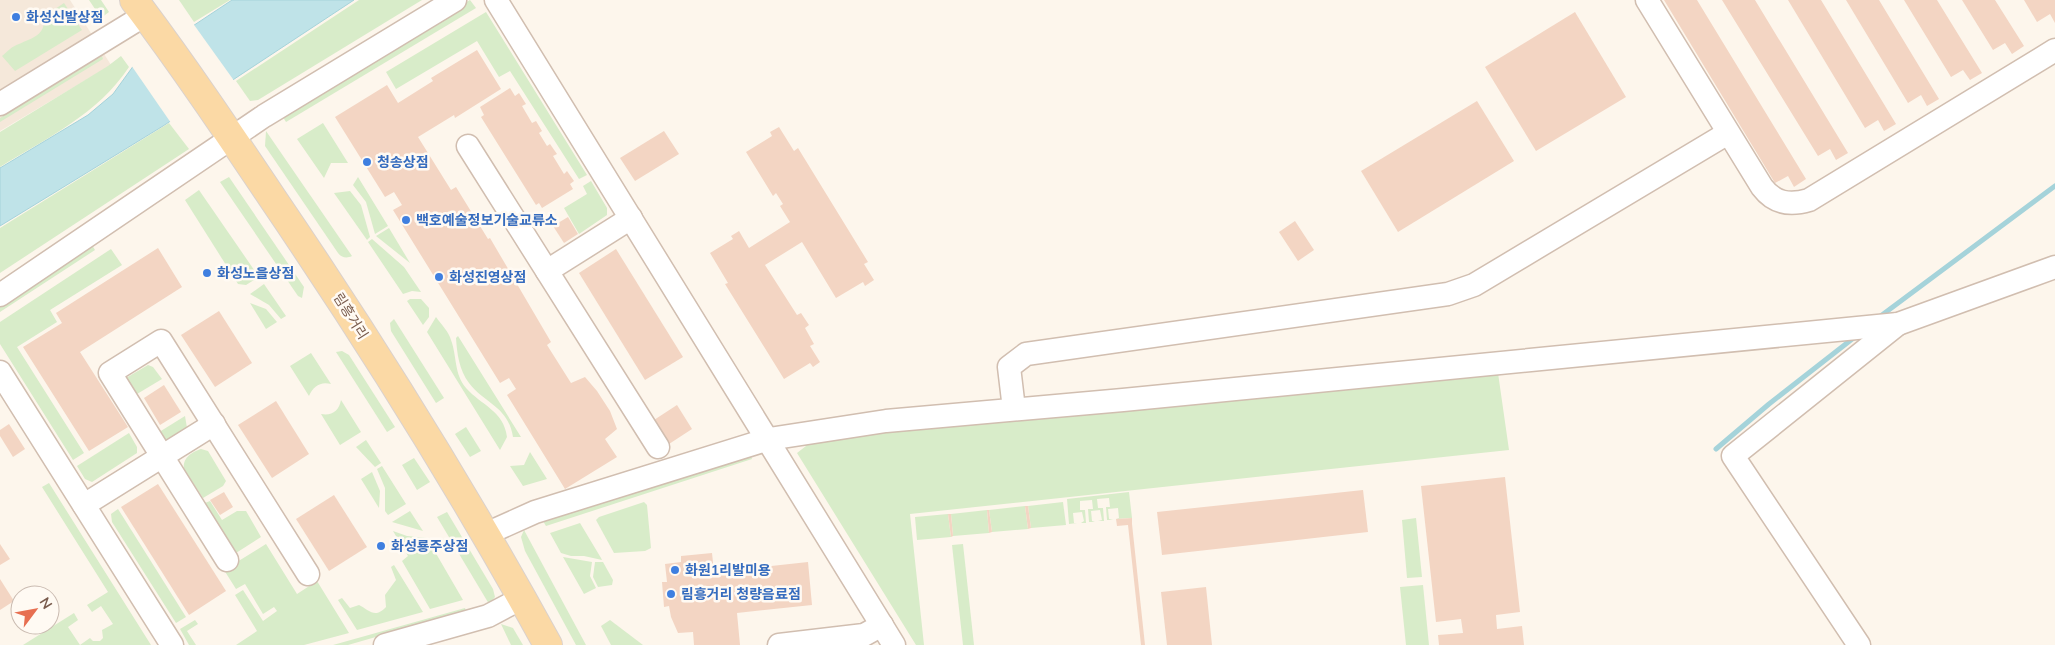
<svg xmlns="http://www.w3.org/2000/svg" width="2055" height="645" viewBox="0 0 2055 645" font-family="Mulish,'Noto Sans KR',sans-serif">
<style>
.residential{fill:#f5e8da}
.green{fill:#d8ecc9}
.water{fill:#bfe3e8;stroke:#a5d3da}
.pier{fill:#fdf6ec}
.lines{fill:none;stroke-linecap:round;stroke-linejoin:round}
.stream{stroke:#a5d3da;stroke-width:5}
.building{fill:#f3d5c3}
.minor-casing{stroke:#d1beb0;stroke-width:25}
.major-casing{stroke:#dad1cd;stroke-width:30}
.minor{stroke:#fff;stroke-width:22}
.major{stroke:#fbd9a5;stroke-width:28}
.shop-dot{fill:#3f7fe0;stroke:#fffaf3;stroke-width:2}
.labels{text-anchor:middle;stroke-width:5;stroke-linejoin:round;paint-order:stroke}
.shop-label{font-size:14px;font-weight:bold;fill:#366cbe;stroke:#fffaf3;text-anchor:start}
.street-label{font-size:14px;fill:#7a5c4d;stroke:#fffaf3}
</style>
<rect width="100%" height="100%" fill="#fdf6ec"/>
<polygon class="residential" points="0,0 70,0 111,65 0,131"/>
<g class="green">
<polygon points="89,0 101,0 109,12 101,18"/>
<polygon points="179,0 230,0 194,22"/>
<polygon points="359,0 422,0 258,100 250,101 236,81"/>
<polygon points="470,0 476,8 286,122 281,114"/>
<path d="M64 3 82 30 15 71 2 56C7 52 12 46 19 44 32 38 47 35 43 17Z"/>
<polygon points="486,12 587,175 579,179 510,71 499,77 477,41 396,89 386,72"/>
<polygon points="102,56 103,59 0,122 0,118"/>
<path d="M121 56 129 67C98 114 47 138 0 167V132L108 66Z"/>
<polygon points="169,123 189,149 0,273 0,228"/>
<polygon points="323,123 348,163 331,163 324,178 297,139"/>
<path d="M266 131 352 256C346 259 341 257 338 253L265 146Z"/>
<polygon points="229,177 304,287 302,298 298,296 220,182"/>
<polygon points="358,177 388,226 375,234 366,202 353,185"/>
<polygon points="591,181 607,208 607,215 579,234 564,208 587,194 583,186"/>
<polygon points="199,190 259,277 246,285 238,284 185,200"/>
<polygon points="350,191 361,205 370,237 367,240 334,193"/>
<polygon points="389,228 410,263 376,236"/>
<polygon points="372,239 404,267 421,292 412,291 403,294 368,242"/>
<polygon points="92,245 95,250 0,312 0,305"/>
<polygon points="111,249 122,265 50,310 57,322 17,347 84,453 73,460 0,344 0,322"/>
<polygon points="264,284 286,316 281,319 269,305 250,294"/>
<polygon points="410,299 421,299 429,308 429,317 423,325 407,301"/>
<polygon points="250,303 266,309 277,322 266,329"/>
<path d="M436 317C441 324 449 332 451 340 457 356 454 374 466 388 481 405 504 411 507 437L500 450 427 332Z"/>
<polygon points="394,319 444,398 436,403 391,331 390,323"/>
<path d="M458 336 521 437H513C508 406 485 404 469 383 459 370 457 353 456 338Z"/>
<polygon points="342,351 349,355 395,427 387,432 336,352"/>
<path d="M311 353 331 384C321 381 313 386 309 396L290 366Z"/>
<polygon points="148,365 153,367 162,379 132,397 126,378"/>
<polygon points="1498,373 1509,450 910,514 924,645 916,645 797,453 806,446 802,440"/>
<path d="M341 400 361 432 340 445 321 414C332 416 339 411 341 400Z"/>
<polygon points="185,416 187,428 167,441 163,440 156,434"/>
<polygon points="466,427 481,451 470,457 455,434"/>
<polygon points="129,433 137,447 137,453 92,482 85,479 77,466"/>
<polygon points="366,440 381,463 375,467 356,447"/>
<path d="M201 449 208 451 226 481 223 486 203 498 184 469C182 458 192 452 201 449Z"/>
<polygon points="530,452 547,479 523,486 510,466 524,465"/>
<polygon points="750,453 752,459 546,526 543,521"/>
<polygon points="414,458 430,482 417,490 402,465"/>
<polygon points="382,466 406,504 388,515 385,511 385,488 377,469"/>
<polygon points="372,472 380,491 379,508 361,479"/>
<polygon points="49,483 151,645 23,645 74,613 78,620 68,627 80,645 90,638 93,641 100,641 103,638 102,630 113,624 101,606 92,612 87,605 108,592 42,487"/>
<polygon points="1129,492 1132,518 1116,519 1119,518 1118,508 1108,509 1109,519 1113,520 1107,520 1106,507 1110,507 1109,498 1097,499 1098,508 1103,508 1104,521 1098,521 1102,520 1100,510 1091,511 1092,521 1095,522 1089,522 1088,509 1093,509 1092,500 1080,501 1080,510 1085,510 1086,523 1081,523 1084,521 1082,512 1073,513 1074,523 1077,523 1069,524 1067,499"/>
<polygon points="210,501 222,520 237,511 246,511 261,537 236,553 205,503"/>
<polygon points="644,502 647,505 651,548 645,551 614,553 596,520 599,517"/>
<polygon points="1063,502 1066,525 1031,528 1028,506"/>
<polygon points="1025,506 1028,529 992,532 989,510"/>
<polygon points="118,509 186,617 176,623 112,522 111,514"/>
<polygon points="987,510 989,533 953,536 951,514"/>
<polygon points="410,511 423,531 392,522"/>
<polygon points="447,512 493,589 495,597 489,604 437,517"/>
<polygon points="948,514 951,537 917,540 915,517"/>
<polygon points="1416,518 1422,577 1407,578 1402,520"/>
<polygon points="580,523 601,558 602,560 584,556 571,556 561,553 550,533"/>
<polygon points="524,530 586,645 576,645 525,551 521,537"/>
<polygon points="393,531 407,536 427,538 463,600 430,609 402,561 408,556"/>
<polygon points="266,544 297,594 317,581 349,633 304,645 236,645 257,631 235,595 243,590 263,621 277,611 274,607 263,614 245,584 236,589 224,570"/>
<polygon points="963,544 974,645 963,645 952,545"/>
<polygon points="563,557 592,562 590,576 596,588 584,594"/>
<polygon points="595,562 603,562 613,580 612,585 598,587 593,577"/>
<path d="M394 565 423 612 357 630 338 600 342 598 350 608 359 605C369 610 375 619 386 607L385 595 396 580 391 567Z"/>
<polygon points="1423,585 1429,645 1406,645 1400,587"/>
<polygon points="465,608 466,611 348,645 333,645"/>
<polygon points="195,620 198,624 187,631 196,645 189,645 180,629"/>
<polygon points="610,620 643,645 611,645 601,626"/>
<polygon points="501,624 513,628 523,645 511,645"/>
</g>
<polygon class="water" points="232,0 354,0 163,126 0,226 0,168 88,115 113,94 134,65"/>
<polygon class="pier" points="192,22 235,82 171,123 131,65"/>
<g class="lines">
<g class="stream">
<polyline points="1878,318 2055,186"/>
<polyline points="1716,449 1769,404 1856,336"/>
</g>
</g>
<g class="building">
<polygon points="1664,0 1697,0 1806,179 1794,187 1788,176 1775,183"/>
<polygon points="1722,0 1755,0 1848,153 1836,160 1830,149 1818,156"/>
<polygon points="1788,0 1821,0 1896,124 1884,131 1878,120 1865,128"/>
<polygon points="1846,0 1879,0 1939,99 1927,106 1921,95 1908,103"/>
<polygon points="1904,0 1937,0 1982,73 1970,80 1963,70 1951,77"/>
<polygon points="1962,0 1995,0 2024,46 2012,54 2005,43 1993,50"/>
<polygon points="2024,0 2055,0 2055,23 2050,14 2037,22"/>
<polygon points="1575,12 1626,97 1536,151 1485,67"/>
<polygon points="477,50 501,89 455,118 454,115 418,137 451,190 456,187 488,239 490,238 551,342 547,345 571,383 585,377 597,391 610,411 617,429 605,439 617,457 565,489 507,395 516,389 509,378 500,383 393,210 402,205 394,192 385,197 335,117 387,85 398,103 433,81 431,78"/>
<polygon points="510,88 515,96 519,93 526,104 522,106 532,123 536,121 542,131 539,133 547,146 550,144 557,154 553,156 564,174 567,171 574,181 570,184 573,189 542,208 539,203 536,205 481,117 484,115 480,107"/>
<polygon points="1477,101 1514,161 1398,232 1361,171"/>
<polygon points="779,127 794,151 798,148 868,262 864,264 874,280 865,286 863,282 836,298 802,242 765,265 797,315 801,313 809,325 805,328 814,344 810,346 820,362 813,367 810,363 784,379 725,284 728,283 710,253 733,239 731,236 739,231 749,248 790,222 780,206 783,204 776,193 773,196 746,152 772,136 770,132"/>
<polygon points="664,131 679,154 635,181 620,158"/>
<polygon points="568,217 578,234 564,243 553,226"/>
<polygon points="1295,221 1314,250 1298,261 1279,232"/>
<polygon points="158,248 182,287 80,352 128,427 89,451 23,347 62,323 56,313"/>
<polygon points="616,249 683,357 645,380 579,273"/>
<polygon points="219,311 252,363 215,387 181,335"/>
<polygon points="164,385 181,412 160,425 144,398"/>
<polygon points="276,401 309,454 272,478 238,425"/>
<polygon points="677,405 692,429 669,444 654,420"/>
<polygon points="9,424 25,449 13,457 0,436 0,430"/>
<polygon points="1505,477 1520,612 1496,615 1497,629 1522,626 1524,645 1439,645 1438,635 1463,633 1461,619 1436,622 1421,486"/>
<polygon points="158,484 226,591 189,615 121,507"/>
<polygon points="1363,490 1368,532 1162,555 1157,512"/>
<polygon points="224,492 233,507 220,515 210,500"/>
<polygon points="334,495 367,547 329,571 296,519"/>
<polygon points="1025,506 1028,506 1031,528 1028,529"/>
<polygon points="987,510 989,510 992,532 989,533"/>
<polygon points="948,514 951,514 953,536 951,537"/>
<polygon points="1132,518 1132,524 1145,645 1141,645 1128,525 1117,526 1116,519"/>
<polygon points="0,544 10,559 0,565"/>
<polygon points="712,553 714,572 808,562 812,605 737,613 740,645 694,645 693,632 678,633 671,617 669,606 664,607 662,582 667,582 665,564 681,562 681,556"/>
<polygon points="0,579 14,601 0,610"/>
<polygon points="1206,587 1212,645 1167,645 1161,592"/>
</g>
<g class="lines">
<g class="minor-casing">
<g id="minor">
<polyline points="496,0 894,645"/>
<path d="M1647 0 1762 187C1774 203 1789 206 1809 200L2055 50"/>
<polyline points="0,104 145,15"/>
<polyline points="468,146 658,447"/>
<polyline points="547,271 631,218"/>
<polyline points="0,295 264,116 455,0"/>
<polyline points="0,372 172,645"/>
<polyline points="1014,409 1009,367 1026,354 1448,294 1474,285 1728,133"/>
<polyline points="84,505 214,424"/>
<polyline points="486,534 535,512 769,439 886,421 1123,400 1898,324 2055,267"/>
<polyline points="227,560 110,373 161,341 308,574"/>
<polyline points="385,645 488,616 522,598"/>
<polyline points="779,645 864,635 882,625"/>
<polyline points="1859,645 1733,456 1898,324"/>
</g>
</g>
<g class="major-casing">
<path id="major" d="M134 0C183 65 228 132 273 199 371 343 464 492 548 645"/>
</g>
<use href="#minor" class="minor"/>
<use href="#major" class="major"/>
</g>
<g class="shop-dot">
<circle cx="16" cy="17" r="5"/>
<circle cx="367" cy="162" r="5"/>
<circle cx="406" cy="220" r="5"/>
<circle cx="207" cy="273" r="5"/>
<circle cx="439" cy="277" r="5"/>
<circle cx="381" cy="546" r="5"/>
<circle cx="675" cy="570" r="5"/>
<circle cx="671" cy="594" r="5"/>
</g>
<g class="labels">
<g class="shop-label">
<text x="26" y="22">화성신발상점</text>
<text x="377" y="167">청송상점</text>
<text x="416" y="225">백호예술정보기술교류소</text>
<text x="217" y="278">화성노을상점</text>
<text x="449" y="282">화성진영상점</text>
<text x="391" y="551">화성룡주상점</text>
<text x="685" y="575">화원1리발미용</text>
<text x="681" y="599">림흥거리 청량음료점</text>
</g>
<g class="street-label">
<text transform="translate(351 316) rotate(58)" y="5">림흥거리</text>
</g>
</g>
<g transform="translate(35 610) rotate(58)"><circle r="24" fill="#fffaf3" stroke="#cabbb1"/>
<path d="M0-4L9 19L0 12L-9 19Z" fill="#e76f51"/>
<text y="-8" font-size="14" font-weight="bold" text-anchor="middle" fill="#7a5c4d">N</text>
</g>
</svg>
